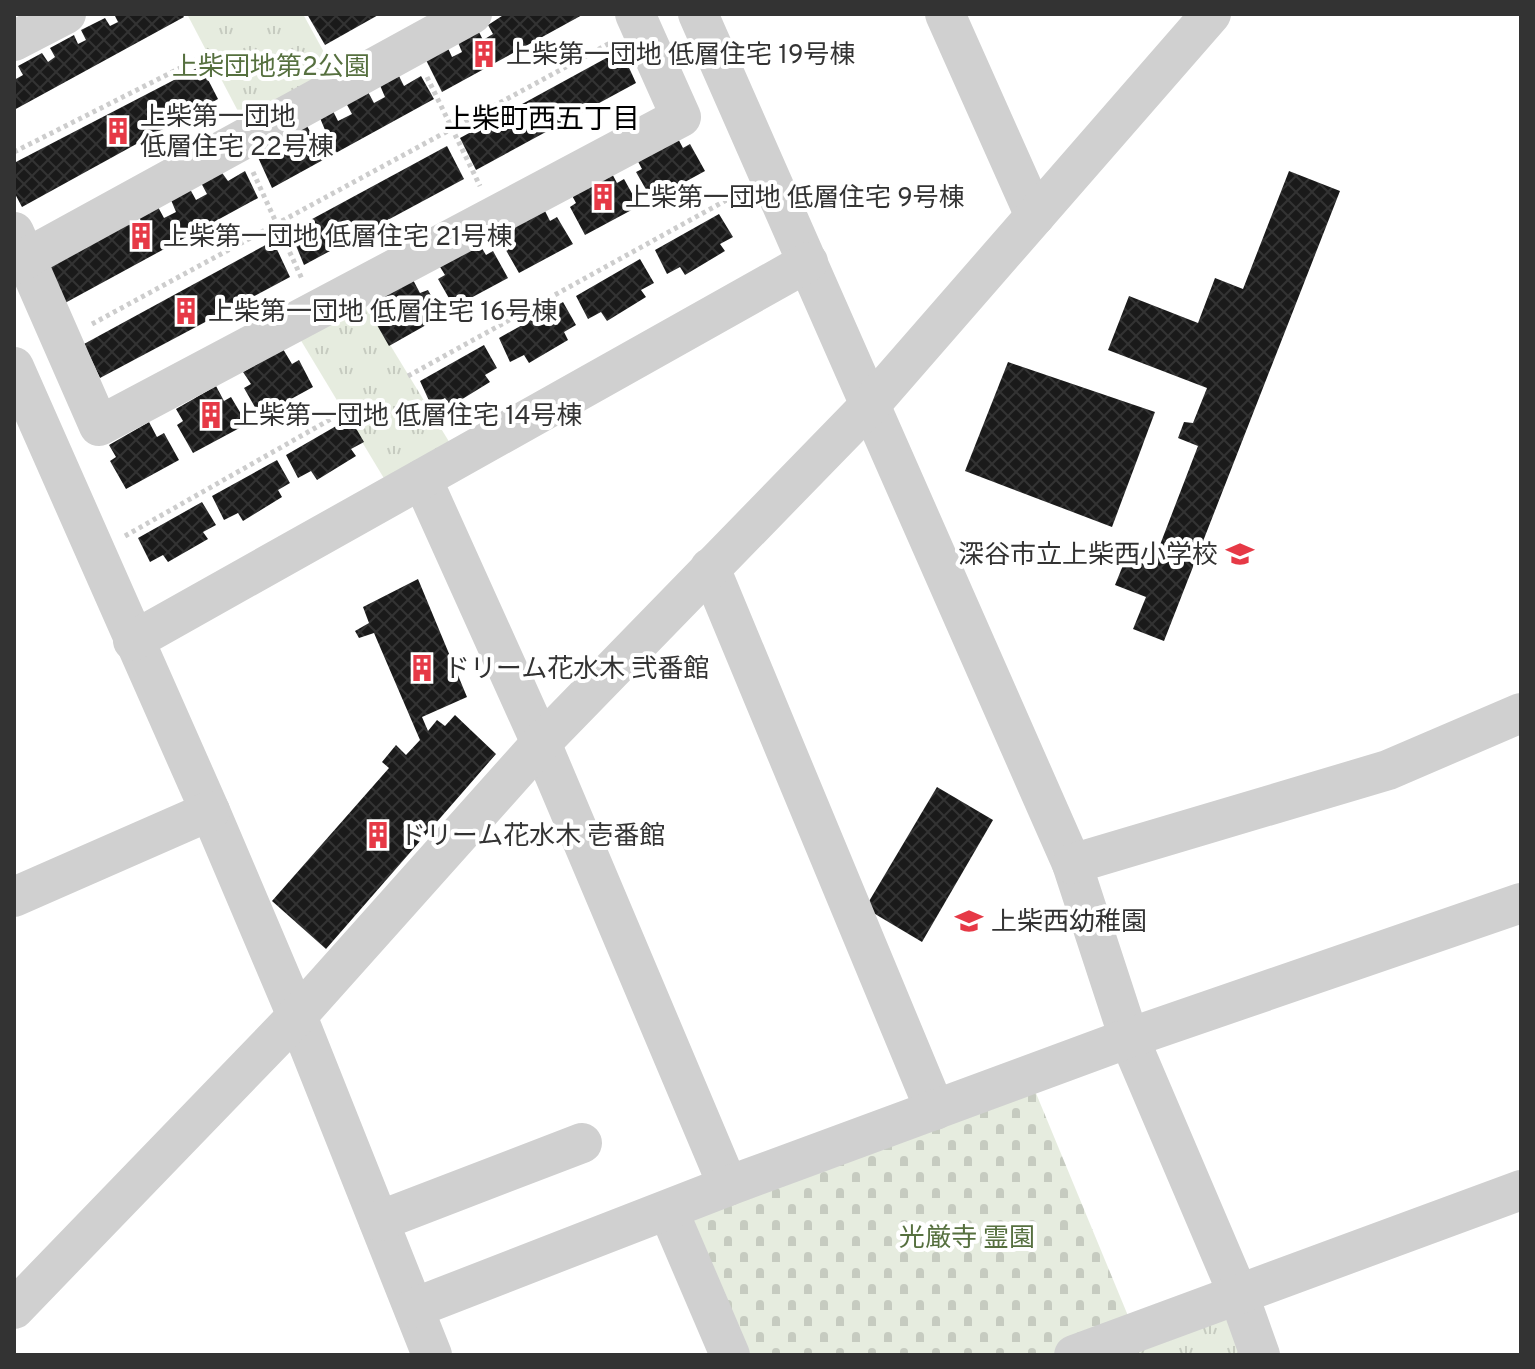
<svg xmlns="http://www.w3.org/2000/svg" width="1535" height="1369" viewBox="0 0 1535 1369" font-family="Overpass,'Noto Sans JP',sans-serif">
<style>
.cemetery{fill:url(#cemetery-stones)}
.park{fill:url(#park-tufts)}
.building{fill:url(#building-cross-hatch)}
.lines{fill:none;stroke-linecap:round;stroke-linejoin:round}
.path{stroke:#cdcdcd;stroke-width:5;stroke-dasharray:4 4;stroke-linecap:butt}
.minor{stroke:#d0d0d0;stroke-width:40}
.labels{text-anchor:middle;stroke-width:8;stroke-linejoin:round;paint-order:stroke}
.poi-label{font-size:26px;fill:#333;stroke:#fff;text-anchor:start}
.park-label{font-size:26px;fill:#56703f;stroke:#fff}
.neighbourhood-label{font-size:28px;fill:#000;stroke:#fff}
</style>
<defs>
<pattern id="cemetery-stones" width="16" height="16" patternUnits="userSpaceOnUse" patternTransform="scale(2)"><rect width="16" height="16" fill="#e6ecdf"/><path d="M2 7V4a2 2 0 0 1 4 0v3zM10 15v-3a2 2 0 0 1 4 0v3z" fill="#c6cbc0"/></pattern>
<pattern id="park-tufts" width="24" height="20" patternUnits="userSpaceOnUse" patternTransform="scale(2)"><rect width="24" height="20" fill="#e6ecdf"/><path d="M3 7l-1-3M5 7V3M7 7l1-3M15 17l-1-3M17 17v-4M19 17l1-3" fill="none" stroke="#c6cbc0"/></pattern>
<pattern id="building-cross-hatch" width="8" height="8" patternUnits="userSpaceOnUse" patternTransform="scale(2)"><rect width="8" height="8" fill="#1a1a1a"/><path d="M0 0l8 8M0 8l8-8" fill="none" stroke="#333"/></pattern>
</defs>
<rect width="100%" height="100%" fill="#fff"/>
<polygon class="cemetery" points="1033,1086 1131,1323 1057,1355 742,1355 684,1218"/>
<g class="park">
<polygon points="187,14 303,14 342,85 251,136"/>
<polygon points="356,289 459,458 394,495 291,324"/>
<polygon points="1239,1296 1261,1355 1074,1355"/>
</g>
<g class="building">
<polygon points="114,14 182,14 184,17 14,110 14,80 23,75 18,66 42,53 48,62 55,57 50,48 74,35 78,44 86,40 81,30 105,18 110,26 118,22"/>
<polygon points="307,14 380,14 325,45"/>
<polygon points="505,14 584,14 442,92 425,58 447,46 452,57 462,52 457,40 478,30 483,40 493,34 488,25"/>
<polygon points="621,50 636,83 476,170 460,138"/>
<polygon points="201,66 218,99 22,207 14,192 14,163"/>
<polygon points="398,74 404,86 421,76 434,99 272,188 256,153 277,141 282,152 294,148 288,137 307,126 313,137 325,130 320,118 333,111 338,121 352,114 346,103 367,90 374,103 385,97 379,83"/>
<polygon points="675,133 683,148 690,144 705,171 652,200 636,172 642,169 635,156"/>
<polygon points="447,146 464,179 304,265 290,231"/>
<polygon points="609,168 617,183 624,179 639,206 585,235 570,207 576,203 569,190"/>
<polygon points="220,170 228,181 245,171 258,198 65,303 47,267 128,222 135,235 145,230 139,217 158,207 164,218 176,212 171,200 190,189 196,200 207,194 200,181"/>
<polygon points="1289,171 1340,191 1164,641 1133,629 1146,597 1115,585 1128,553 1153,563 1198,446 1178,438 1184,422 1193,423 1207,388 1108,350 1129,296 1198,323 1215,278 1243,289"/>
<polygon points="542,205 550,221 557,217 573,244 519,273 503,245 509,241 502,228"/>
<polygon points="719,214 733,237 720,244 725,251 685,275 680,267 667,274 655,250"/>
<polygon points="477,240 486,255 493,251 508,278 454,307 438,279 445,275 437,262"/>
<polygon points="273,241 290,277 100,378 84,344"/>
<polygon points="640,259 654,283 641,290 646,297 607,321 601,312 588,319 576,296"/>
<polygon points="412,278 420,293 428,290 442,316 389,346 373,318 380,314 372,301"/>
<polygon points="563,302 576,325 564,332 568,340 529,363 524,355 510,362 499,338"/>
<polygon points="484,345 497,368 485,375 490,382 451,406 445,398 431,405 420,381"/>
<polygon points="283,349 292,364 299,360 313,387 260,416 244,388 251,384 243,372"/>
<polygon points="1008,362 1155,412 1112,527 965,471"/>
<polygon points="216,386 224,401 231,397 247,424 193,453 177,425 183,421 176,409"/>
<polygon points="350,418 364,442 351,449 356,456 317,480 311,471 298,478 286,455"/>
<polygon points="149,422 157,437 164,433 179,460 126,489 110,461 116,457 109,445"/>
<polygon points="277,460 290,483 278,490 282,497 243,521 238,513 224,520 212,496"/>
<polygon points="202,502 216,525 203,532 208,539 168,562 163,555 150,562 138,538"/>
<polygon points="418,579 467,697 422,717 428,731 437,720 445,726 455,715 496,754 326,949 272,901 389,768 382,762 396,745 406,755 420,740 374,633 359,638 355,631 369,623 363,607"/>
<polygon points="937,787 993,820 922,942 865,908"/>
</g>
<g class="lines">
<g class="path">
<polyline points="427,77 480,186"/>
<polyline points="14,152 208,54"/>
<polyline points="253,172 302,279"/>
<polyline points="92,324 610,43"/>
<polyline points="408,376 741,192"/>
<polyline points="125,536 345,411"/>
</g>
<g class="minor">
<polyline points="698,14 1072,864 1129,1038 1239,1296 1260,1355"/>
<polyline points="945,14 1035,216"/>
<polyline points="14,41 66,14"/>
<polyline points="14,232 99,426 681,117 635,14"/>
<polyline points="14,265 472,14"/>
<polyline points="14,367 210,811 297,1016 432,1355"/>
<polyline points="422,479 541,743 728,1186"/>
<polyline points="710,568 935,1110"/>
<polyline points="133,641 808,262"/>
<polyline points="1072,864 1388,770 1521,713"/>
<polyline points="14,897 210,811"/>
<polyline points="668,1210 730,1355"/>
<polyline points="379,1221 582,1143"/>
<polyline points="414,1308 728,1186 1129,1038 1521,903"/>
<polyline points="14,1309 297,1016 541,743 871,404 1211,14"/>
<polyline points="1074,1355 1521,1190"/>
</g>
</g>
<defs>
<g id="building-bare" transform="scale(2.16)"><path d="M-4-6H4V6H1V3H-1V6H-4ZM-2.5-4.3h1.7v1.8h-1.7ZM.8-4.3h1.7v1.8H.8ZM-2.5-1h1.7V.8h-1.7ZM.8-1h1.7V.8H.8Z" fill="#e63946" stroke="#fff" stroke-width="2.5" paint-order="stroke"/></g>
<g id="school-bare" transform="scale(2.16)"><path d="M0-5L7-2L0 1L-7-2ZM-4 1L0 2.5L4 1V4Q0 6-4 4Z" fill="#e63946" stroke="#fff" stroke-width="2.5" paint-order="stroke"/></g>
</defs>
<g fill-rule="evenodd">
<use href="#building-bare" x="484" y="54"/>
<use href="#building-bare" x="118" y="131"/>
<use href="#building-bare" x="603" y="197"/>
<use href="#building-bare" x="141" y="236"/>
<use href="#building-bare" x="186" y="311"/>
<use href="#building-bare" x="211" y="415"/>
<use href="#school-bare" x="1240" y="554"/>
<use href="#building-bare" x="422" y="668"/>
<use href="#building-bare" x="378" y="835"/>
<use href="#school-bare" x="969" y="921"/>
</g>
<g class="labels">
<g class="poi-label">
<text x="506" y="63">上柴第一団地 低層住宅 19号棟</text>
<text x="140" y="125">上柴第一団地<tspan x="140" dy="30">低層住宅 22号棟</tspan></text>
<text x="625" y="206">上柴第一団地 低層住宅 9号棟</text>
<text x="163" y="245">上柴第一団地 低層住宅 21号棟</text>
<text x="208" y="320">上柴第一団地 低層住宅 16号棟</text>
<text x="233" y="424">上柴第一団地 低層住宅 14号棟</text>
<text x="1218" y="563" text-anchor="end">深谷市立上柴西小学校</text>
<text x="444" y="677">ドリーム花水木 弐番館</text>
<text x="400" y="844">ドリーム花水木 壱番館</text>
<text x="991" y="930">上柴西幼稚園</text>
</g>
<g class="park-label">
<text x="271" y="75">上柴団地第2公園</text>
<text x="967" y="1246">光厳寺 霊園</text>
</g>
<g class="neighbourhood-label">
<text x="542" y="128">上柴町西五丁目</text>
</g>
</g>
<rect width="1535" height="1369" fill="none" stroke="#333333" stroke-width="32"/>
</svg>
